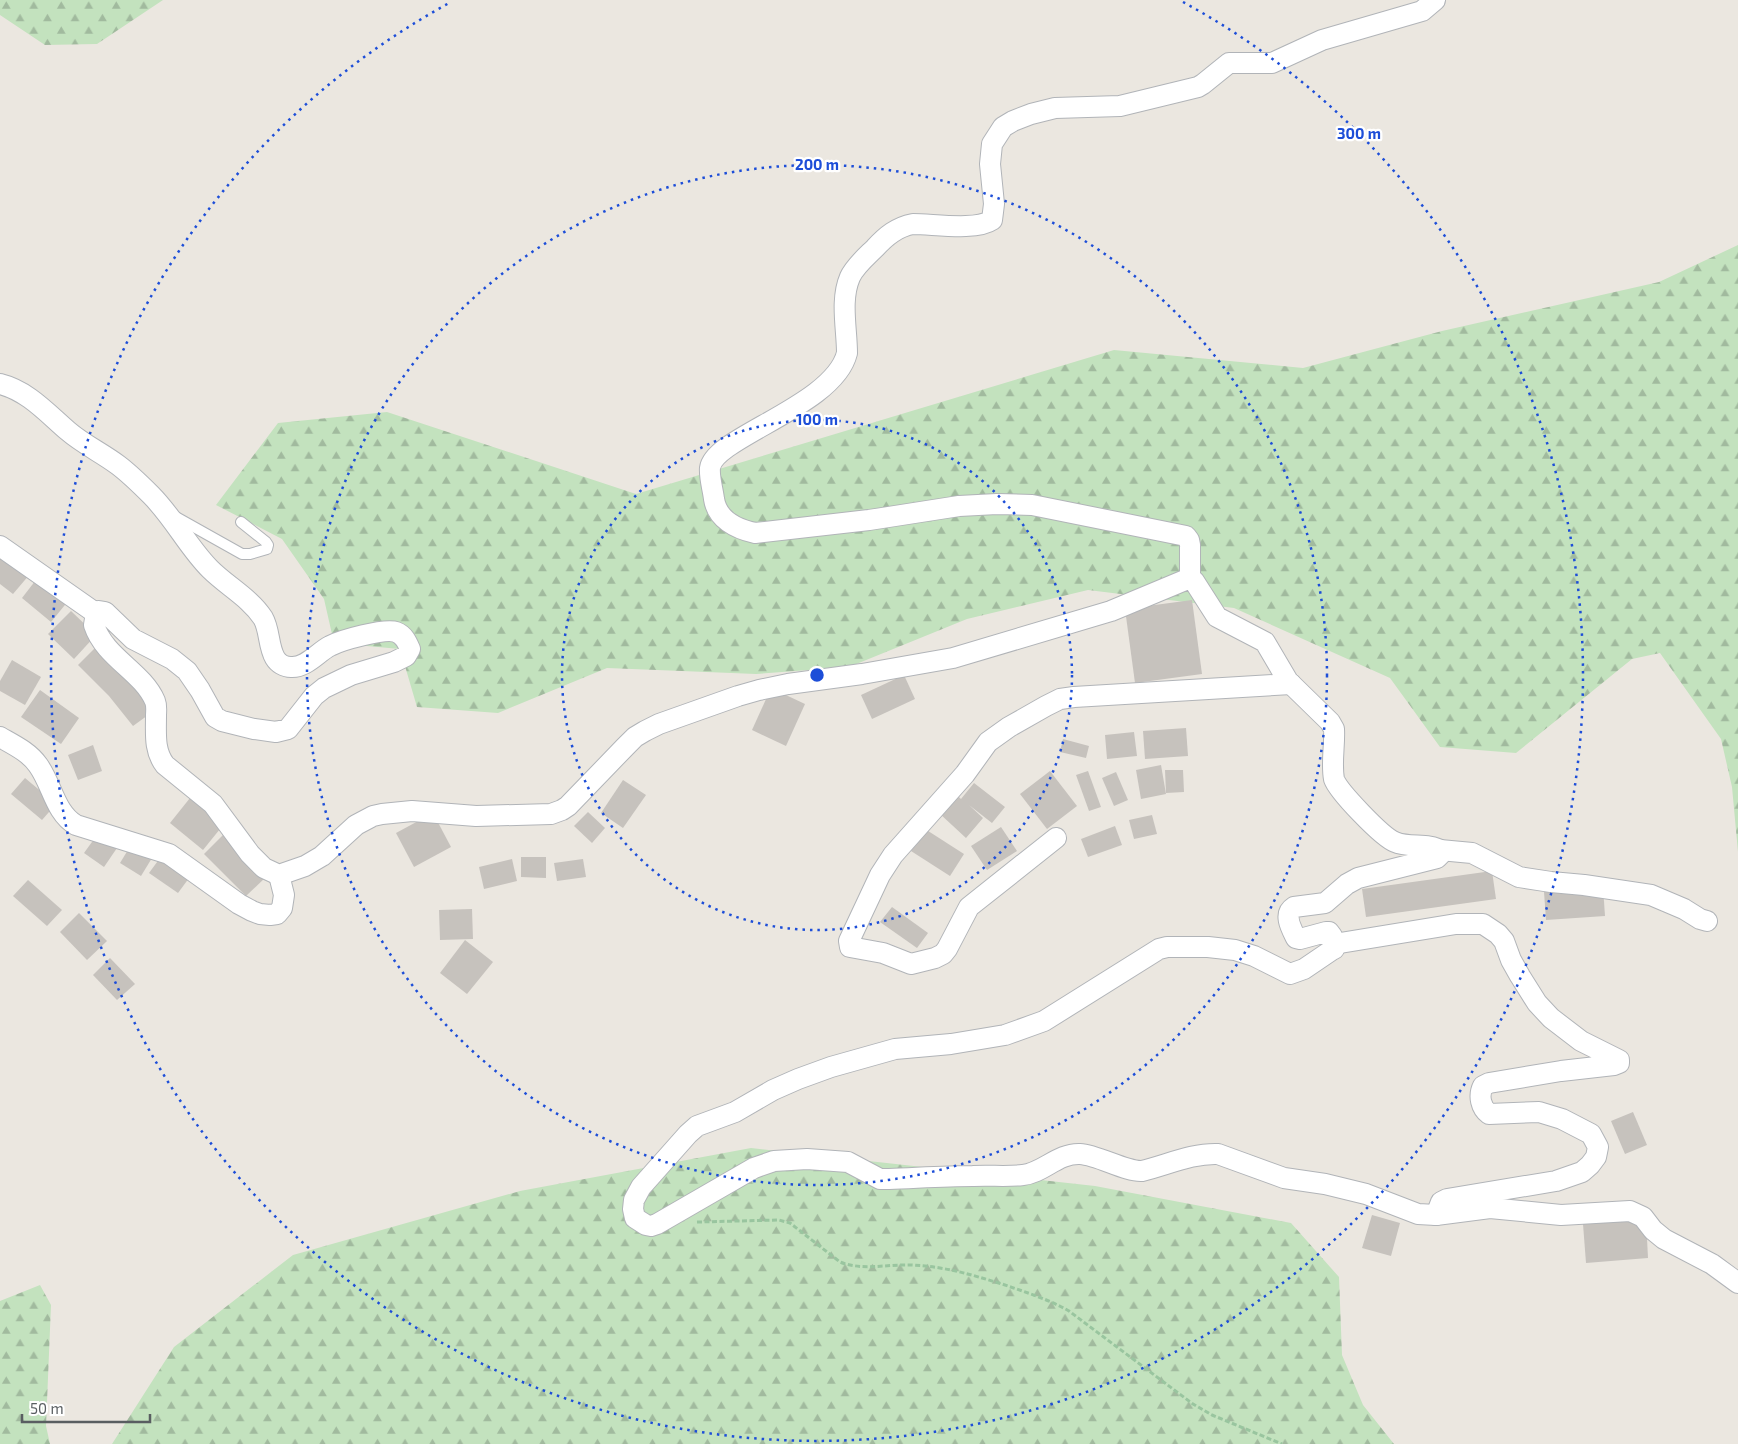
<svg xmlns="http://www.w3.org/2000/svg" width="1738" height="1444" viewBox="0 0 1738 1444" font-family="'Exo 2',sans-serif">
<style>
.forest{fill:url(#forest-firs)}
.building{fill:#c6c2bd}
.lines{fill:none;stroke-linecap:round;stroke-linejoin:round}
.lane-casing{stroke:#b1b4b8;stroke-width:12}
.street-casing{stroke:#b1b4b8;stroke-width:22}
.path{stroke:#99c59f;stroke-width:3;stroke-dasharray:5 2.5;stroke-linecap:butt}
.lane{stroke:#fff;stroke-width:10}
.street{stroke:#fff;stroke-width:20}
.ring{fill:none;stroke:#1d4ed8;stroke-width:2.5;stroke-dasharray:2.5 5}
.centre{fill:#1d4ed8;stroke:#fff;stroke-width:2.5}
.ring-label{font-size:15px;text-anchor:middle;font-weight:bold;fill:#1d4ed8;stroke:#fff;stroke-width:4.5;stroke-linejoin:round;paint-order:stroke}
</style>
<defs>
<pattern id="forest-firs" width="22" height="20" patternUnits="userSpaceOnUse" patternTransform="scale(1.25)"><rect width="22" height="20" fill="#c3e2be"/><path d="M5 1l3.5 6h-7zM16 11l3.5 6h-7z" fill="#a1ba9e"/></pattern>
</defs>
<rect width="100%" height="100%" fill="#ebe7e0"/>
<g class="forest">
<polygon points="0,0 163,0 97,44 45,45 0,15"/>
<polygon points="1738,245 1738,852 1732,787 1721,739 1660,653 1632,659 1516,753 1440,747 1390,678 1234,608 1088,590 967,619 849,667 756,674 607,668 498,713 417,707 400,649 334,643 324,599 282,539 216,505 278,423 387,412 636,494 1114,350 1303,368 1442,331 1659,282"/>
<polygon points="751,1148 1095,1186 1291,1223 1339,1277 1342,1355 1363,1405 1394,1444 112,1444 174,1347 293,1255 520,1191"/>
<polygon points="40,1285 51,1305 46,1426 50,1444 0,1444 0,1301"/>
</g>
<g class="building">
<polygon points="0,550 30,574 13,594 0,584"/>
<polygon points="39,576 69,600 51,622 22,598"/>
<polygon points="1192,600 1202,674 1135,683 1125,609"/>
<polygon points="71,611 96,635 74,659 48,634"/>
<polygon points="98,645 155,710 133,726 109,696 78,665"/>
<polygon points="12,660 41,677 25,705 0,691 0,681"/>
<polygon points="904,675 915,699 872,719 861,695"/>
<polygon points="771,688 805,704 786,746 752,730"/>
<polygon points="40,690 79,718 61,744 21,717"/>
<polygon points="1186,728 1188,756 1145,759 1143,731"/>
<polygon points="1134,732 1137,756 1107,759 1105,735"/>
<polygon points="1063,739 1089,746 1086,758 1060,752"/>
<polygon points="93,745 102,771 78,780 68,755"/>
<polygon points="1161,765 1166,794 1141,799 1136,770"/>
<polygon points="1165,770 1183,770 1184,792 1166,793"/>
<polygon points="1050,771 1077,806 1047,829 1020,794"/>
<polygon points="1088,771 1101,807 1089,811 1076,775"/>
<polygon points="1116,772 1128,800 1114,806 1102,778"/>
<polygon points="25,778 56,804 42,820 11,794"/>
<polygon points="623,780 646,795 623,828 601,813"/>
<polygon points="974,783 1005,807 992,823 969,805 983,818 966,838 939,813 956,794 961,799"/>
<polygon points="190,798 224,824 203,850 170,823"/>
<polygon points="588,812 605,828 592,843 574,826"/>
<polygon points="433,813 451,847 414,867 396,833"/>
<polygon points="1152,815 1157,834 1134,839 1129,820"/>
<polygon points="1115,826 1122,845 1088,857 1081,839"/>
<polygon points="1001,827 1017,851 987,870 971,846"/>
<polygon points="925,829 964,854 950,876 911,851"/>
<polygon points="224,834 267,876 246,896 204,854"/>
<polygon points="97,835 117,848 104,867 84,853"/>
<polygon points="131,845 152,858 141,876 120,863"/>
<polygon points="163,854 192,874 178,893 149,873"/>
<polygon points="521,857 546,857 546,878 521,877"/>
<polygon points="512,859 517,881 484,889 479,867"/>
<polygon points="583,859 586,877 557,881 554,863"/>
<polygon points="1492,871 1496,899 1366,917 1362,889"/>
<polygon points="28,880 62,910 47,926 13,896"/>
<polygon points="1603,887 1605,916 1546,920 1544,892"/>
<polygon points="892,907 928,933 917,948 880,922"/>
<polygon points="472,909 473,939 440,940 439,910"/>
<polygon points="79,913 107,941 87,960 60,932"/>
<polygon points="465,940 493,962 467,994 440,973"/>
<polygon points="110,958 135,984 117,1000 93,975"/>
<polygon points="1633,1112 1647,1145 1625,1154 1611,1121"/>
<polygon points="1372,1215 1400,1223 1391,1256 1362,1248"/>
<polygon points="1646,1219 1648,1258 1586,1263 1583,1224"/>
</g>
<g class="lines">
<g class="lane-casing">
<polyline id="lane" points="176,517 242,554 250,554 267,549 268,545 266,542 241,522"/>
</g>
<g class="street-casing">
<g id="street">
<path d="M0 384C28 391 47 413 68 431 83 444 102 453 118 465 130 474 141 485 151 495 174 518 188 547 210 569 227 586 250 598 263 618 270 630 268 646 275 658 278 663 284 667 291 667 306 668 318 652 330 646 341 640 385 628 396 632 404 635 407 642 410 649L406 656 394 662 351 675 324 688 314 696 288 729 276 732 254 729 222 721 215 717 200 690 187 671 172 659 133 639 105 612 99 611 95 619 94 625C105 658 142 671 155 701 157 706 156 711 156 716 156 734 154 751 165 765L213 804 250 854 264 868 279 875 305 866 322 856 356 825 373 816 382 814 412 811 476 816 551 814 562 810 568 806 625 747 635 737 645 731 659 724 738 696 759 690 788 684 862 674 953 658 1111 611 1190 578 1194 581 1217 617 1265 642 1288 681 1330 722 1334 729C1335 745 1331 763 1334 779 1338 791 1382 837 1395 842 1408 848 1429 843 1440 850L1441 854 1437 858 1358 878 1347 884 1325 903 1294 907C1283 914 1291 928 1296 938L1300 939 1326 932H1329L1332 936 1334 949 1332 950 1304 969 1290 974 1254 956 1235 950 1208 947H1167L1159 949 1044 1021 1005 1035 951 1044 895 1049 831 1067 798 1079 773 1090 735 1112 697 1126 688 1134 641 1187 634 1200 633 1209 635 1218 646 1225 651 1226 657 1224 754 1168 774 1161 807 1159 848 1162 880 1179H889C917 1178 945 1176 973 1176 990 1175 1007 1177 1023 1175 1043 1173 1058 1153 1080 1154 1098 1155 1126 1172 1142 1171 1167 1165 1192 1153 1218 1154L1284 1178 1325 1184 1366 1194 1418 1214 1436 1215 1490 1208 1561 1215 1630 1211 1643 1217 1653 1230 1664 1239 1712 1264 1738 1283"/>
<polyline points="0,546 97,614"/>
<path d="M1190 578V545L1189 540 1186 536 1032 505 997 504 959 506 869 520 755 533C736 529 717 519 714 499 713 490 709 477 710 468 714 437 834 406 847 353 847 329 840 300 850 277 855 266 867 256 875 248 886 236 897 227 913 224 934 224 976 231 992 220L994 204 990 164 992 144 1003 127 1013 121 1031 114 1055 108 1120 106 1198 87 1203 84 1229 63H1272L1322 40 1422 11 1435 0"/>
<path d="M0 737C14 745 29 752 38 765 52 784 55 813 76 825L169 854 239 904 252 911 260 914 270 915 277 914 282 908 284 895 279 875"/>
<polyline points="1056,838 969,907 947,949 943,954 935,958 911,964 883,953 850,947 849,941 880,875 893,855 965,774 988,742 1009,727 1046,706 1060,699 1074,697 1291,684"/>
<polyline points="1440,850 1472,853 1519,877 1551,882 1584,885 1651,895 1684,909 1700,919 1707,921"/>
<path d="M1334 944 1456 924H1483L1498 934 1504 941 1511 960 1520 976 1537 1003 1551 1018 1581 1041 1619 1060V1063L1614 1065 1561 1071 1489 1083 1483 1086C1478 1096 1481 1108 1489 1114L1539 1112 1562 1119 1591 1134 1598 1147 1596 1157 1590 1165 1582 1172 1556 1181 1447 1199 1441 1202 1436 1215"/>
</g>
</g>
<path class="path" d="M697 1222 779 1220 790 1223 840 1262C862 1271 888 1264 912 1265 947 1267 969 1274 1002 1284 1025 1292 1048 1299 1069 1311L1193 1404 1212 1415 1282 1444"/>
<use href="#lane" class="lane"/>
<use href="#street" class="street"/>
</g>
<g class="ring">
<circle cx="817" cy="675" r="255"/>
<circle cx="817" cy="675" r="510"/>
<path d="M1183 2A766 766 0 1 1 451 2"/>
</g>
<circle cx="817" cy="675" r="8" class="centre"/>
<g class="ring-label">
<text x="1359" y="139">300 m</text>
<text x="817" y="170">200 m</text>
<text x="817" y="425">100 m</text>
</g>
<path d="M22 1414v8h128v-8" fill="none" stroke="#595e61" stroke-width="2.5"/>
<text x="30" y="1414" font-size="15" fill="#595e61" stroke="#ffffff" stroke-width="4" paint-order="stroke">50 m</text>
</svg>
